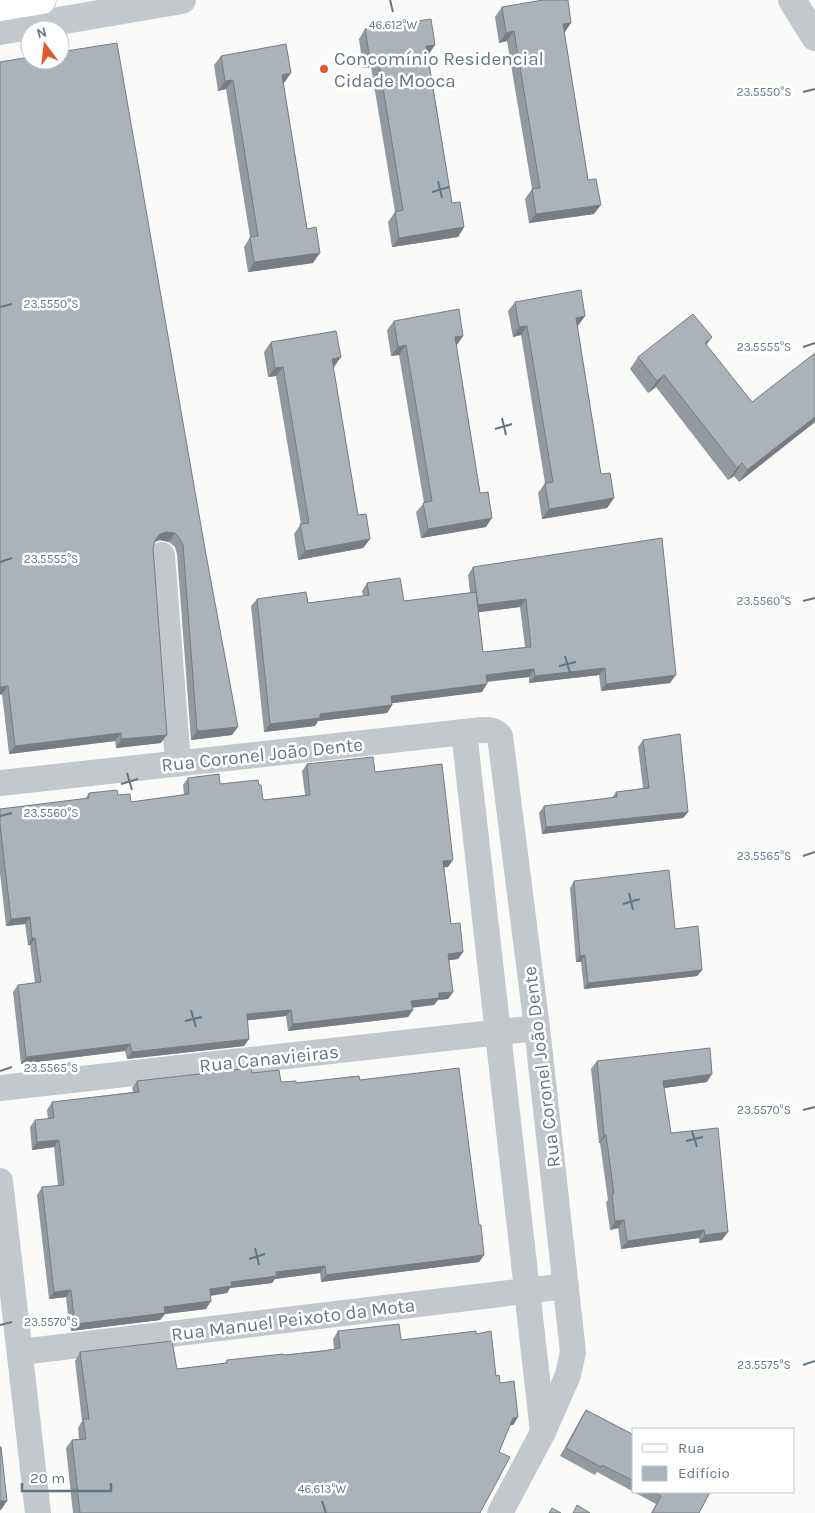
<svg xmlns="http://www.w3.org/2000/svg" width="815" height="1513" viewBox="0 0 815 1513" font-family="Karla,sans-serif">
<style>
.lines{fill:none;stroke-linecap:round;stroke-linejoin:round}
.secondary-casing{stroke:#b3babf;stroke-width:29}
.minor{stroke:#c3c8cc;stroke-width:26}
.tertiary{stroke:#c3c8cc;stroke-width:28}
.secondary{stroke:#fff;stroke-width:28}
.wall{fill:#929a9f;fill-rule:evenodd}
.shaded-wall{fill:#777d82}
.building{fill:#aab3b9;stroke:#777d82}
.ticks{fill:none;stroke:#657683;stroke-width:2}
.poi-dot{fill:#e4572e;stroke:#fff;stroke-width:2}
.labels{text-anchor:middle;stroke-width:5;stroke-linejoin:round;paint-order:stroke}
.poi-label{font-size:19px;fill:#657683;stroke:#fff;text-anchor:start}
.street-label{font-size:19px;fill:#657683;stroke:#fff}
.ticks-label{font-size:12px;text-anchor:middle;fill:#657683;stroke:#fff;stroke-width:5;stroke-linejoin:round;paint-order:stroke}
</style>
<rect width="100%" height="100%" fill="#fafaf8"/>
<g class="lines">
<g class="secondary-casing">
<polyline id="secondary" points="0,7 42,0"/>
</g>
<g class="minor">
<polyline points="162,555 178,763"/>
<polyline points="464,732 543,1432"/>
<path d="M0 783 464 732C476 731 492 726 500 736L537 1028 573 1352 568 1375 543 1432 500 1513"/>
<polyline points="0,1088 537,1028"/>
<polyline points="0,1181 38,1513"/>
<polyline points="21,1352 566,1286"/>
</g>
<g class="tertiary">
<polyline points="792,0 815,37"/>
<polyline points="0,31 182,0"/>
</g>
<use href="#secondary" class="secondary"/>
</g>
<g class="wall">
<polygon points="502,7 571,23 564,32 594,214 529,223 525,199 532,189 507,41 499,43 495,17"/>
<polygon points="365,29 429,54 428,55 452,203 464,227 458,237 392,247 388,222 395,212 371,67 363,68 359,39"/>
<polygon points="221,56 284,83 283,83 313,263 248,272 244,247 250,237 226,89 218,91 214,65"/>
<polygon points="60,60 232,735 191,740 177,554 175,547 169,542 160,540 154,542 153,548 161,743 116,748 115,741 9,754 2,694"/>
<polygon points="515,302 585,316 577,326 601,474 614,498 607,508 542,519 538,493 545,483 521,335 513,337 508,311"/>
<polygon points="394,321 463,336 456,345 486,527 421,538 416,512 424,503 399,355 391,356 387,330"/>
<polygon points="712,337 706,345 752,402 815,422 739,482 734,476 728,480 656,387 648,393 630,369 638,357"/>
<polygon points="271,342 334,367 333,367 358,515 370,539 363,548 298,560 294,534 301,524 276,376 268,377 264,352"/>
<path d="M473 567 670 683 601 691 599 675 529 683V677L487 682 482 692 392 703V705L387 713 318 721 315 726 264 732 251 606 257 599 308 603 363 596 362 591 367 583 404 601 470 593 468 575ZM520 607 525 647 483 652 478 612Z"/>
<polygon points="643,740 688,812 683,818 542,834 539,813 544,806 612,798 616,792 643,788 638,747"/>
<polygon points="307,764 375,772 448,867 444,867 451,924 463,952 458,959 449,960 453,992 448,999 438,1000 434,1005 412,1008 413,1010 408,1017 288,1031 286,1016 247,1020 249,1039 244,1046 127,1059 125,1051 21,1064 13,992 18,985 35,983 30,945 28,945 25,924 6,926 0,873 0,809 85,799 89,793 118,795 131,802 184,795 183,785 188,778 220,784 259,785 263,800 305,795 302,771"/>
<polygon points="574,881 675,929 702,970 697,976 584,989 581,962 576,962 570,888"/>
<polygon points="597,1061 707,1082 664,1088 671,1133 722,1240 699,1243 699,1238 621,1249 618,1228 610,1230 606,1202 608,1200 600,1143 599,1143 591,1069"/>
<polygon points="252,1073 281,1082 296,1083 360,1080 479,1225 484,1255 479,1262 321,1282 320,1273 275,1279 272,1283 230,1288 227,1293 211,1296 206,1309 165,1314 160,1320 71,1331 70,1325 69,1325 66,1297 49,1299 37,1195 42,1187 58,1186 54,1147 32,1150 30,1127 35,1120 48,1119 47,1110 52,1102 133,1092 132,1088 137,1081"/>
<polygon points="338,1331 401,1340 476,1334 500,1383 518,1417 513,1425 510,1425 499,1452 480,1513 73,1513 66,1448 72,1440 79,1439 78,1428 82,1421 75,1361 80,1352 177,1369 225,1363 227,1360 284,1355 334,1349 333,1339"/>
<polygon points="586,1410 634,1435 634,1492 710,1492 699,1513 651,1513 656,1504 597,1472 595,1475 560,1456 581,1418"/>
</g>
<g class="shaded-wall">
<polygon points="571,23 565,32 556,34 563,24"/>
<polygon points="514,31 507,41 499,43 506,33"/>
<polygon points="435,45 429,54 420,56 426,46"/>
<polygon points="378,57 371,67 363,68 370,59"/>
<polygon points="291,73 284,83 275,84 282,75"/>
<polygon points="233,80 226,89 218,91 225,81"/>
<polygon points="601,205 594,214 529,223 536,214"/>
<polygon points="464,227 458,237 392,247 399,238"/>
<polygon points="320,253 313,263 248,272 254,262"/>
<polygon points="585,316 578,326 569,328 576,318"/>
<polygon points="527,326 521,335 513,337 519,327"/>
<polygon points="463,336 457,345 448,347 455,337"/>
<polygon points="712,337 703,349 705,343"/>
<polygon points="406,345 399,355 391,356 398,347"/>
<polygon points="341,357 334,367 325,369 332,359"/>
<polygon points="283,367 276,376 268,377 275,368"/>
<polygon points="664,375 656,387 648,393 657,381"/>
<polygon points="815,417 815,422 739,482 747,470"/>
<polygon points="742,463 734,476 728,480 737,468"/>
<polygon points="614,498 607,508 542,519 549,509"/>
<polygon points="492,518 486,527 421,538 428,529"/>
<polygon points="166,532 175,533 169,542 160,540 154,542 155,540 160,534"/>
<polygon points="370,539 363,548 298,560 305,551"/>
<polygon points="526,599 520,607 473,613 478,605"/>
<polygon points="605,668 599,675 529,683 535,676"/>
<polygon points="534,669 529,677 480,682 486,675"/>
<polygon points="676,675 670,683 601,691 606,684"/>
<polygon points="487,684 482,692 386,704 391,696"/>
<polygon points="8,686 2,694 0,695 0,687"/>
<polygon points="392,705 387,713 318,721 315,726 264,732 270,724 320,714"/>
<polygon points="238,727 232,735 191,740 197,731"/>
<polygon points="121,733 115,741 9,754 15,746"/>
<polygon points="167,735 161,743 116,748 121,739"/>
<polygon points="688,812 683,818 542,834 546,827"/>
<polygon points="453,860 448,867 438,868 443,861"/>
<polygon points="30,917 25,924 6,926 11,919"/>
<polygon points="32,938 35,938 30,945 28,945"/>
<polygon points="463,952 458,959 443,961 448,954"/>
<polygon points="585,955 581,962 576,962 580,956"/>
<polygon points="702,970 697,976 584,989 588,983"/>
<polygon points="453,992 448,999 438,1000 434,1005 406,1008 411,1001 439,993"/>
<polygon points="291,1010 286,1016 242,1021 247,1014"/>
<polygon points="413,1010 408,1017 288,1031 293,1024"/>
<polygon points="249,1039 244,1046 127,1059 132,1052"/>
<polygon points="130,1044 125,1051 21,1064 26,1057"/>
<polygon points="712,1074 707,1082 657,1089 663,1081"/>
<polygon points="604,1135 606,1135 600,1143 599,1143"/>
<polygon points="59,1140 54,1147 32,1150 37,1142"/>
<polygon points="624,1220 618,1228 610,1230 615,1221"/>
<polygon points="704,1230 699,1238 621,1249 627,1241"/>
<polygon points="728,1232 722,1240 699,1243 705,1235"/>
<polygon points="484,1255 479,1262 321,1282 326,1275"/>
<polygon points="325,1266 320,1273 275,1279 272,1283 230,1288 227,1293 205,1296 210,1289 231,1282 276,1272"/>
<polygon points="71,1290 66,1297 49,1299 54,1292"/>
<polygon points="211,1301 206,1309 165,1314 160,1320 71,1331 76,1324 164,1307"/>
<polygon points="74,1318 75,1318 70,1325 69,1325"/>
<polygon points="518,1417 513,1425 507,1426 513,1418"/>
<polygon points="0,1501 7,1501 1,1510 0,1510"/>
</g>
<g class="building">
<polygon points="543,0 568,0 571,23 563,24 588,180 596,179 601,205 536,214 532,189 540,188 514,31 506,33 502,7"/>
<polygon points="431,19 435,45 426,46 452,203 460,202 464,227 399,238 395,212 403,210 378,57 370,59 365,29"/>
<polygon points="117,43 205,549 238,727 197,731 183,545 180,539 175,533 166,532 160,534 155,540 153,548 167,735 121,739 121,733 15,746 8,686 0,687 0,62 30,57 30,60 60,60 60,52"/>
<polygon points="286,44 291,73 282,75 307,229 316,227 320,253 254,262 250,237 258,236 233,80 225,81 221,56"/>
<polygon points="581,290 585,316 576,318 601,474 610,473 614,498 549,509 545,483 553,482 527,326 519,327 515,302"/>
<polygon points="459,309 463,336 455,337 480,493 488,492 492,518 428,529 423,503 432,501 406,345 398,347 394,321"/>
<polygon points="693,314 712,337 705,343 752,402 815,353 815,417 747,470 742,463 737,468 664,375 657,381 638,357"/>
<polygon points="336,331 341,357 332,359 358,515 366,514 370,539 305,551 300,524 309,523 283,367 275,368 271,342"/>
<polygon points="662,538 676,675 606,684 605,668 535,676 534,669 486,675 487,684 391,696 392,705 320,714 320,718 270,724 257,599 306,592 308,603 369,595 367,583 400,578 404,601 476,592 483,652 531,647 526,599 478,605 473,567"/>
<polygon points="680,734 688,812 546,827 544,806 617,797 616,792 649,788 643,740"/>
<polygon points="373,757 375,772 442,764 453,860 443,861 451,924 460,923 463,952 448,954 453,992 439,993 439,998 411,1001 413,1010 293,1024 291,1010 247,1014 249,1039 132,1052 130,1044 26,1057 18,985 41,982 35,938 32,938 30,917 11,919 0,824 0,809 89,798 89,793 117,790 118,795 130,794 131,802 189,794 188,778 219,774 220,784 258,780 259,785 261,785 263,800 310,795 307,764"/>
<polygon points="669,870 675,929 698,926 702,970 588,983 585,955 580,956 574,881"/>
<polygon points="710,1048 712,1074 663,1081 671,1133 718,1128 728,1232 705,1235 704,1230 627,1241 624,1220 615,1221 612,1194 614,1194 606,1135 604,1135 597,1061"/>
<polygon points="251,1068 252,1073 279,1070 281,1082 296,1081 296,1083 359,1076 360,1080 459,1068 479,1225 481,1225 484,1255 326,1275 325,1266 276,1272 277,1276 231,1282 232,1286 210,1289 211,1301 164,1307 165,1313 76,1324 75,1318 74,1318 71,1290 54,1292 42,1187 64,1185 59,1140 37,1142 35,1120 54,1118 52,1102 139,1092 137,1081"/>
<polygon points="399,1324 401,1340 476,1331 476,1334 491,1331 496,1376 499,1375 500,1383 514,1381 518,1417 513,1418 499,1452 510,1457 480,1513 80,1513 72,1440 86,1439 83,1419 89,1419 80,1352 172,1341 177,1369 227,1363 227,1360 283,1354 284,1355 324,1351 340,1348 338,1331"/>
<polygon points="586,1410 634,1435 634,1481 602,1465 601,1467 566,1448"/>
<polygon points="0,1447 1,1447 7,1501 0,1501"/>
<polygon points="653,1492 710,1492 699,1513 652,1513 661,1496"/>
<polygon points="577,1505 590,1513 573,1513"/>
<polygon points="552,1508 561,1513 549,1513"/>
</g>
<path class="ticks" d="M390 0 393 12M803 92 815 89M438 181 442 198M432 192 449 187M0 307 12 304M803 347 815 343M502 418 506 435M495 429 512 424M0 562 12 558M803 601 815 598M565 656 570 673M559 666 576 662M127 773 132 790M121 784 138 779M0 816 12 813M803 856 815 852M629 893 633 910M623 904 640 899M191 1010 196 1027M185 1021 202 1017M0 1071 12 1067M803 1110 815 1107M692 1131 697 1147M686 1141 703 1137M255 1248 259 1265M249 1259 265 1254M0 1325 12 1322M803 1365 815 1361M322 1501 326 1513"/>
<circle class="poi-dot" cx="324" cy="69" r="5"/>
<g class="labels">
<g class="poi-label">
<text x="334" y="65">Concomínio Residencial<tspan x="334" dy="22">Cidade Mooca</tspan></text>
</g>
<g class="street-label">
<text transform="translate(262 754) rotate(-6)" y="7">Rua Coronel João Dente</text>
<text transform="translate(269 1058) rotate(-6)" y="7">Rua Canavieiras</text>
<text transform="translate(541 1067) rotate(-97)" y="7">Rua Coronel João Dente</text>
<text transform="translate(293 1319) rotate(-7)" y="7">Rua Manuel Peixoto da Mota</text>
</g>
</g>
<g class="ticks-label">
<text x="393" y="29">46.612°W</text>
<text x="764" y="96">23.5550°S</text>
<text x="51" y="308">23.5550°S</text>
<text x="764" y="351">23.5555°S</text>
<text x="51" y="563">23.5555°S</text>
<text x="764" y="605">23.5560°S</text>
<text x="51" y="817">23.5560°S</text>
<text x="764" y="860">23.5565°S</text>
<text x="51" y="1072">23.5565°S</text>
<text x="764" y="1114">23.5570°S</text>
<text x="51" y="1326">23.5570°S</text>
<text x="764" y="1369">23.5575°S</text>
<text x="322" y="1493">46.613°W</text>
</g>
<rect x="632" y="1428" width="162" height="65" fill="#ffffff" stroke="#c1c8cd"/>
<rect x="642" y="1444" width="25" height="8" fill="#ffffff" stroke="#c1c8cd"/>
<text x="678" y="1453" font-size="15" fill="#657683">Rua</text>
<rect x="642" y="1466" width="25" height="15" fill="#aab3b9" stroke="#c1c8cd"/>
<text x="678" y="1478" font-size="15" fill="#657683">Edifício</text>
<g transform="translate(45 45) rotate(345)"><circle r="24" fill="#ffffff" stroke="#c1c8cd"/>
<path d="M0-4L9 19L0 12L-9 19Z" fill="#e4572e"/>
<text y="-8" font-size="14" font-weight="bold" text-anchor="middle" fill="#657683">N</text>
</g>
<path d="M22 1483v8h89v-8" fill="none" stroke="#657683" stroke-width="2.5"/>
<text x="30" y="1483" font-size="15" fill="#657683" stroke="#ffffff" stroke-width="4" paint-order="stroke">20 m</text>
</svg>
